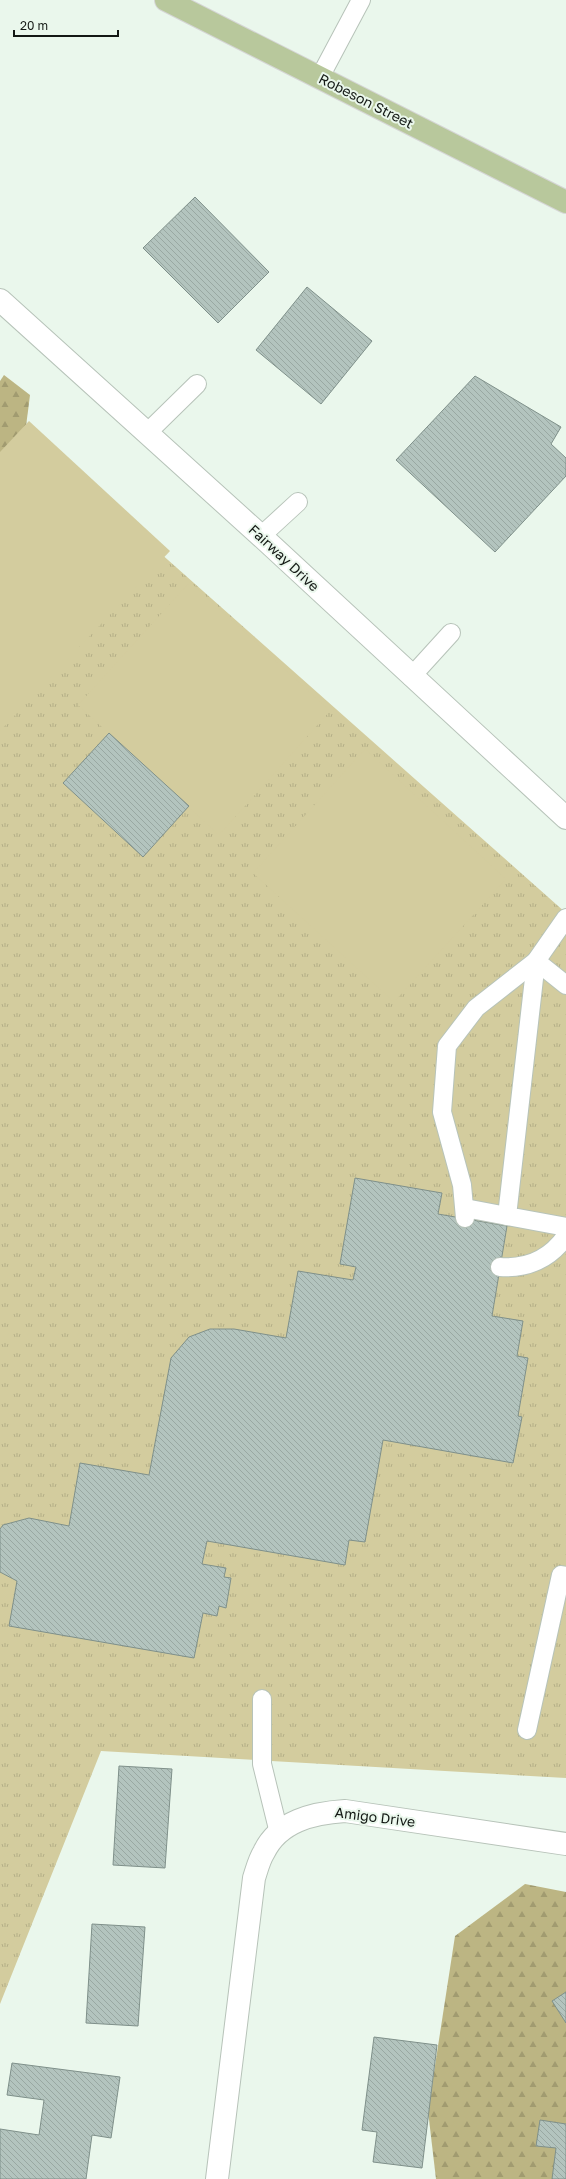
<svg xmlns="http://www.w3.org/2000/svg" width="566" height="2179" viewBox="0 0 566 2179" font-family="'Golos Text',sans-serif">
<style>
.grass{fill:url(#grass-tufts)}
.forest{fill:url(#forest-firs)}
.park{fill:#d3cc9e}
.building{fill:url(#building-back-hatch);stroke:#7f908a}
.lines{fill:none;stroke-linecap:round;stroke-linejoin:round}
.lane-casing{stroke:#b7c3b9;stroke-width:20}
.street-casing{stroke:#b7c3b9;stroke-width:24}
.primary-casing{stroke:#d5d5d5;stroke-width:24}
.lane{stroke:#fff;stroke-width:18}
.street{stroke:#fff;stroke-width:22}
.primary{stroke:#b8c89c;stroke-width:22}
.labels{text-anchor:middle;stroke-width:4;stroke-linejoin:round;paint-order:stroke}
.street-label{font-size:14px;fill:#131814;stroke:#eaf7ec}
</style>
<defs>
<pattern id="grass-tufts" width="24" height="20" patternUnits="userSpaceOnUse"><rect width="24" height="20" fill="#d3cc9e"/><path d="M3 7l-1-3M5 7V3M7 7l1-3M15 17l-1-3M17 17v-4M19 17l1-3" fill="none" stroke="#b4ae87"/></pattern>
<pattern id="forest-firs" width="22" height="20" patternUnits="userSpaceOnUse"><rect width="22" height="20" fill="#bcb583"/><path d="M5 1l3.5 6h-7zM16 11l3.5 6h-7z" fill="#a19b70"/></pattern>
<pattern id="building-back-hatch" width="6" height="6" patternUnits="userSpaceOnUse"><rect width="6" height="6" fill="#b3c4be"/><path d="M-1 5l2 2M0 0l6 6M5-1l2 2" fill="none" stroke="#99a8a2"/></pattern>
</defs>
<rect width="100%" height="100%" fill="#eaf7ec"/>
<polygon class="grass" points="0,411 566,913 566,1778 101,1751 0,2004"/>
<g class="forest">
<polygon points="4,375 30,395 20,474 0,498 0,381"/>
<polygon points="525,1884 566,1892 566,2179 436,2179 428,2111 455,1936"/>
</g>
<g class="park">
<polygon points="29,421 170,551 0,731 0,452"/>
<polygon points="190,582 330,711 219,835 78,705"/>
<polygon points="365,749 506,879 394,1002 253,873"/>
</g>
<g class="building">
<polygon points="195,197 269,272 218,323 143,248"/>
<polygon points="307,287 372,341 321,404 256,350"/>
<polygon points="475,376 561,427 551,444 566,458 566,476 495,552 396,460"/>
<polygon points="109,733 189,806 143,857 63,783"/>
<polygon points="355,1178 442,1193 438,1214 507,1226 492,1316 523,1321 517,1356 528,1358 518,1416 522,1417 513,1463 383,1440 365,1542 349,1540 345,1565 207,1541 202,1564 226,1568 224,1577 231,1578 226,1608 219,1606 217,1616 203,1613 194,1658 9,1626 17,1581 0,1572 0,1529 3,1525 29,1518 69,1526 80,1463 149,1475 171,1358 189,1337 210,1329 234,1329 286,1338 298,1271 353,1280 356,1267 340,1264"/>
<polygon points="119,1766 172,1769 165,1868 113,1865"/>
<polygon points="92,1924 145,1927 138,2026 86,2023"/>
<polygon points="566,1992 566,2023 552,2001"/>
<polygon points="374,2037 437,2045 422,2168 373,2162 377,2132 362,2130"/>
<polygon points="12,2063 120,2077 111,2138 92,2135 86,2179 0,2179 0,2129 39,2135 44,2100 7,2095"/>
<polygon points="540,2120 566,2124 566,2179 552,2179 556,2148 536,2146"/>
</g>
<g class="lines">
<g class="lane-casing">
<g id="lane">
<polyline points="320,77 361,0"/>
<polyline points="147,433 197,384"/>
<polyline points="261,536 298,502"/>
<polyline points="411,677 451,633"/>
<polyline points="566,918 536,961 507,1216 566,1227"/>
<polyline points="465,1208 507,1216"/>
<polyline points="465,1218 462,1185 442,1112 447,1046 476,1008 536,961 566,985"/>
<path d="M500 1267C527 1269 550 1259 566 1236"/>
<polyline points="262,1699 262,1764 279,1833"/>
<polyline points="527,1730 561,1575 566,1576"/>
</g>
</g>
<g class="street-casing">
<g id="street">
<polyline points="0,300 261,536 566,818"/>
<path d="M217 2179 254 1878C257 1869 259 1860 264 1852 279 1821 313 1813 345 1811L566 1844"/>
</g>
</g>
<g class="primary-casing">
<polyline id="primary" points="166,0 566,202"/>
</g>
<use href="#lane" class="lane"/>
<use href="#street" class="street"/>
<use href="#primary" class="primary"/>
</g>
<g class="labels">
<g class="street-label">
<text transform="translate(366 101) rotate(27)" y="5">Robeson Street</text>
<text transform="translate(284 558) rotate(43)" y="5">Fairway Drive</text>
<text transform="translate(375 1817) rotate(7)" y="5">Amigo Drive</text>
</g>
</g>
<path d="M14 30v6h104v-6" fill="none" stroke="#131814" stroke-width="2"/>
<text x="20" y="30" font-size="12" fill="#131814" stroke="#eaf7ec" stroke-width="3" paint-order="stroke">20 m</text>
</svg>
